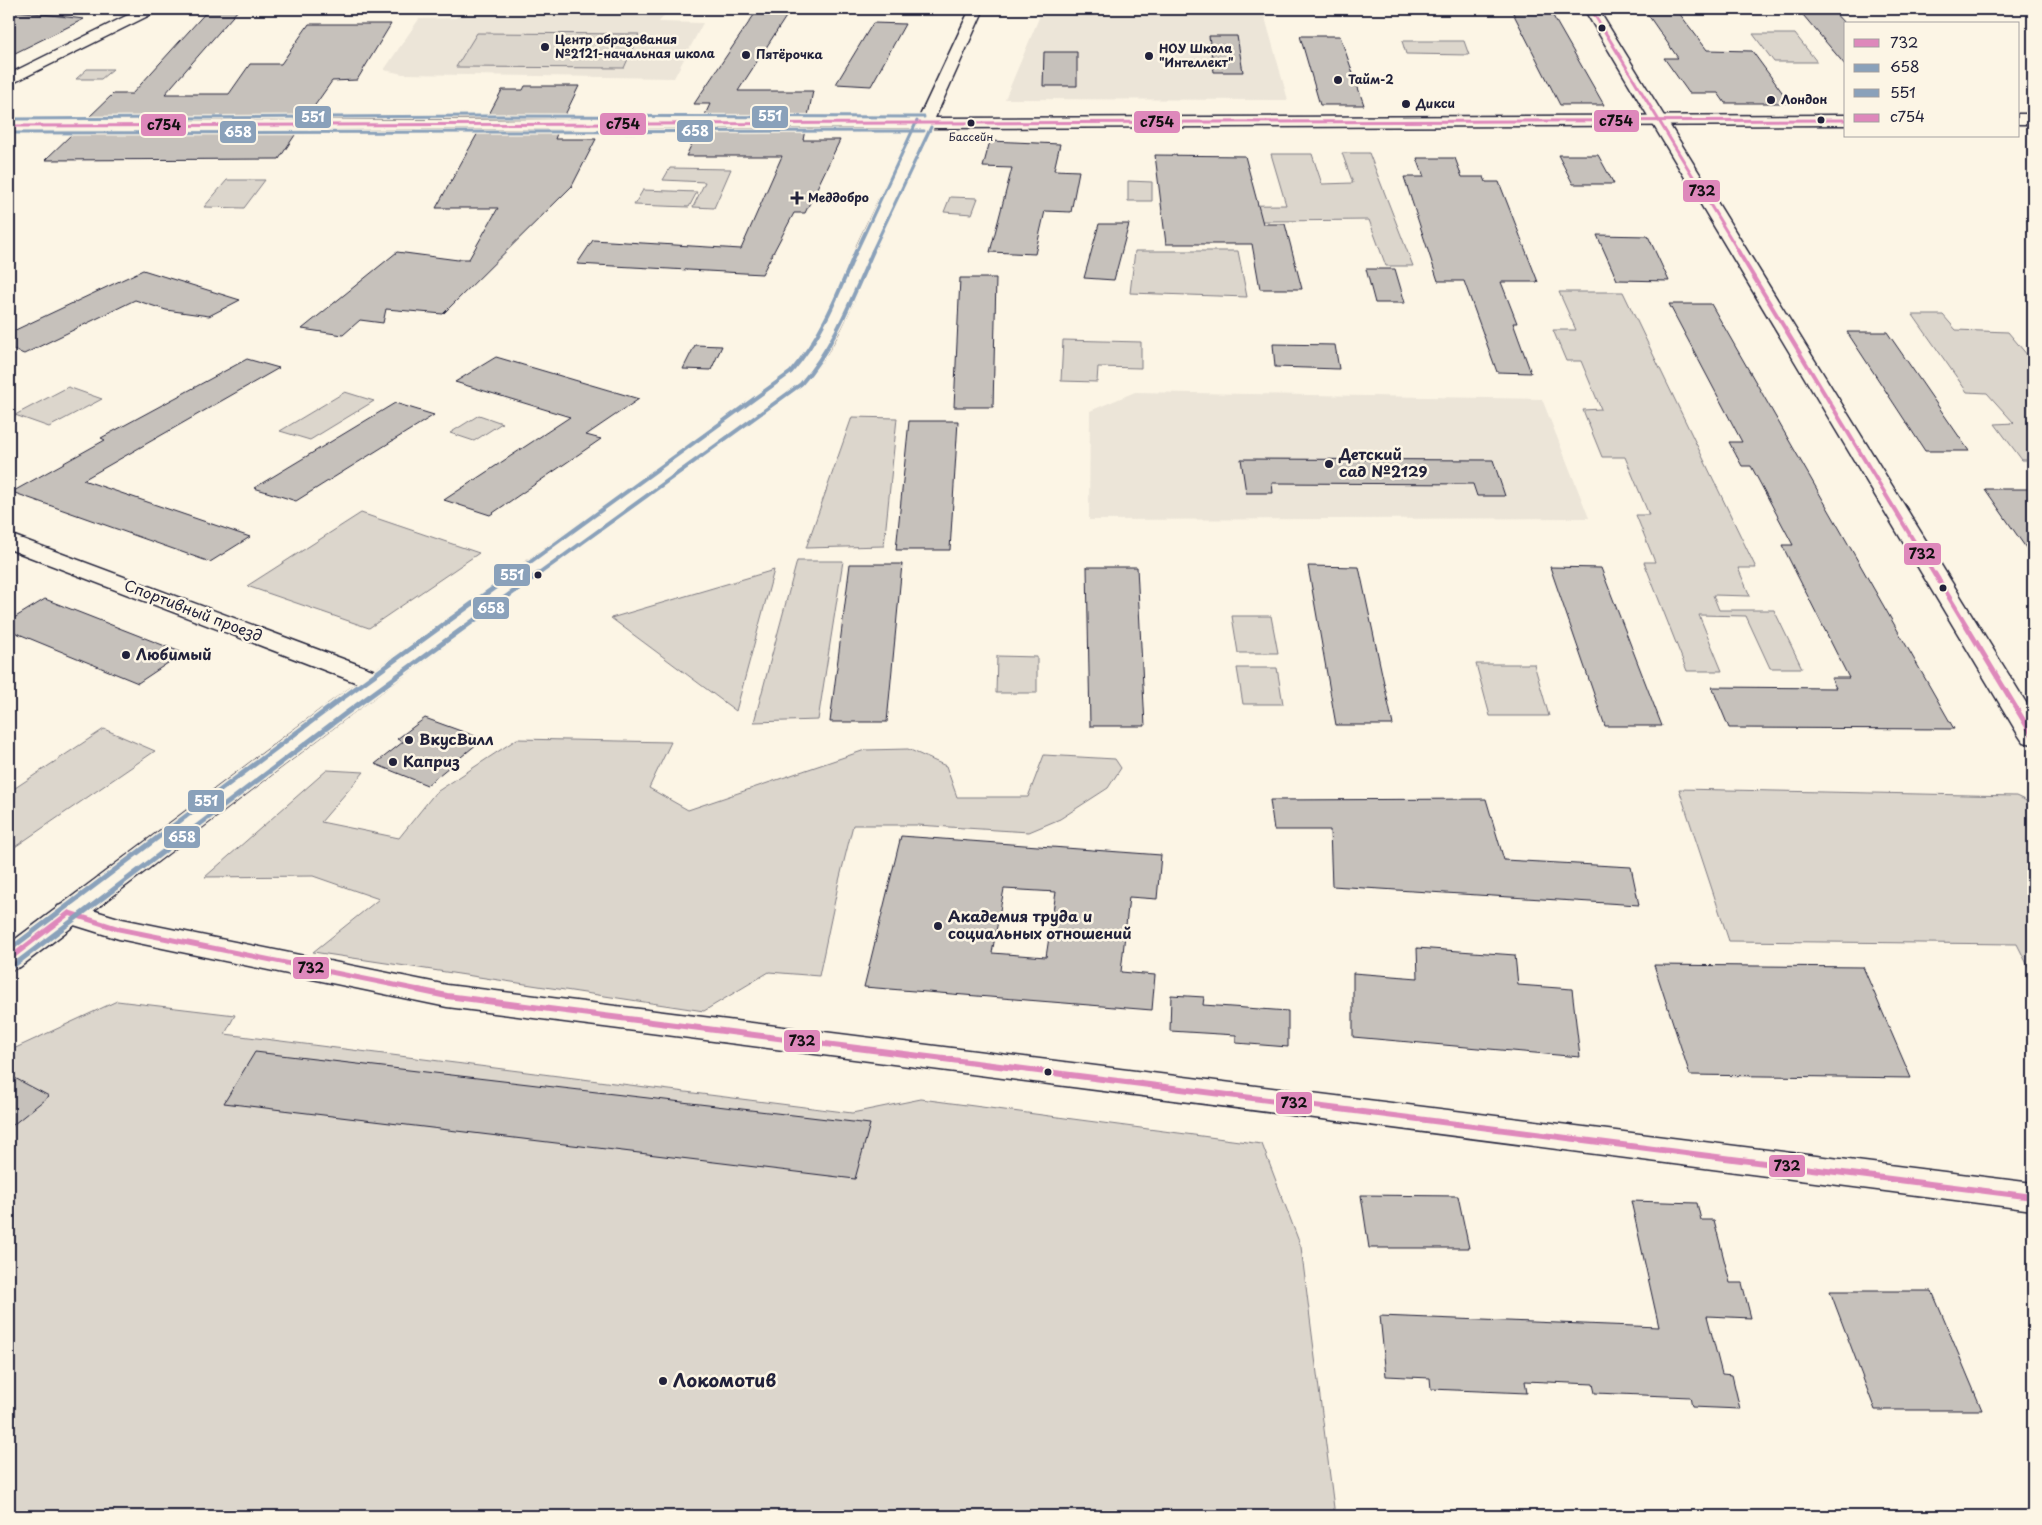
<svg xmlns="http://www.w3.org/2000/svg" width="2042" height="1525" viewBox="0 0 2042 1525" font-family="'Playpen Sans',sans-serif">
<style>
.built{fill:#ece5d8}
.green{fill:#dcd6cc;stroke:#7f7c84}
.building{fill:#c6c1bb;stroke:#22223b;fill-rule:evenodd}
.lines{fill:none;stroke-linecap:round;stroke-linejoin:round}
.minor-casing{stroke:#22223b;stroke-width:3}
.major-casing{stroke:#22223b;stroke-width:3}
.minor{fill:#fcf5e5;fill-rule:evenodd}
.major{fill:#fcf5e5;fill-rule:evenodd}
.bus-1-far3-casing{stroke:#fcf5e5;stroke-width:5.5}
.bus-1-far2-casing{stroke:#fcf5e5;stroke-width:7}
.bus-1-far1-casing{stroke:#fcf5e5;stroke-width:9}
.bus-1-casing{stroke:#fcf5e5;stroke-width:10}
.bus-2-far2-casing{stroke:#fcf5e5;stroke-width:5.5}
.bus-2-far1-casing{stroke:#fcf5e5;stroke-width:7}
.bus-2-casing{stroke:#fcf5e5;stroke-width:9}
.bus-3-far2-casing{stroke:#fcf5e5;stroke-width:5.5}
.bus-3-far1-casing{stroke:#fcf5e5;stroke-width:7}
.bus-3-casing{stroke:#fcf5e5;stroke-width:9}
.bus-4-casing{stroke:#fcf5e5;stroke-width:5.5}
.bus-1-far3{stroke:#de88bb;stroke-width:3}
.bus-1-far2{stroke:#de88bb;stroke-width:4}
.bus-1-far1{stroke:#de88bb;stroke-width:5}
.bus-1{stroke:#de88bb;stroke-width:6}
.bus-2-far2{stroke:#8aa1ba;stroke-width:3}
.bus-2-far1{stroke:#8aa1ba;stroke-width:4}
.bus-2{stroke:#8aa1ba;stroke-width:5}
.bus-3-far2{stroke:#8aa1ba;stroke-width:3}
.bus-3-far1{stroke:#8aa1ba;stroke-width:4}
.bus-3{stroke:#8aa1ba;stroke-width:5}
.bus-4{stroke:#de88bb;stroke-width:3}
.bus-dot{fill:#22223b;stroke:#fcf5e5;stroke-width:2}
.labels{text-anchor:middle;stroke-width:5;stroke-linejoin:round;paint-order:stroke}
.far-bus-label{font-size:11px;fill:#22223b;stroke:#fcf5e5}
.far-poi-label{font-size:12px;font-weight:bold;fill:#22223b;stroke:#fcf5e5;text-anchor:start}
.poi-label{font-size:15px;font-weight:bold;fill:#22223b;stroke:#fcf5e5;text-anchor:start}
.street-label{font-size:15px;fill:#22223b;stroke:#fcf5e5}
.near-poi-label{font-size:18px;font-weight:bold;fill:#22223b;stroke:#fcf5e5;text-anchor:start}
.line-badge{stroke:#fcf5e5;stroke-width:2}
.badge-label{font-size:14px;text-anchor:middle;font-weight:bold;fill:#fff}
.pale-badge-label{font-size:14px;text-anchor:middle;font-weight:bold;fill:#111}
</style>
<rect width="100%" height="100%" fill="#fcf5e5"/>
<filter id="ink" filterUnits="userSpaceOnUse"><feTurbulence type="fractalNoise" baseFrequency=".02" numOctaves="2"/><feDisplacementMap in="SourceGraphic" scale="10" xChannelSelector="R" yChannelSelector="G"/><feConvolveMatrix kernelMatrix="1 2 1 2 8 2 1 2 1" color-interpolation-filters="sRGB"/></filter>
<g filter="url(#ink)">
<g class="built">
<polygon points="463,9 669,9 659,22 703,23 674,78 403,74 384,70 419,19 456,18"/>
<polygon points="1041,13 1264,14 1288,100 1005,99"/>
<polygon points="1135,392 1542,399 1589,518 1089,520 1090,411"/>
</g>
<g class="green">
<polygon points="477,33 639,34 624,68 456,67"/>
<polygon points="1753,34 1795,34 1817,62 1774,62"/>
<polygon points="1402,41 1464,41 1469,55 1406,54"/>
<polygon points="87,69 113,69 101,79 76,79"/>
<polygon points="1342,153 1369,153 1413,266 1386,266 1369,220 1173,222 1170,206 1286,205 1271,154 1312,154 1322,184 1353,183"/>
<polygon points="670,168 731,169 714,208 693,207 705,182 663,180"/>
<polygon points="227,180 265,180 244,208 204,207"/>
<polygon points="1128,181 1152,182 1152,201 1128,201"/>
<polygon points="643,190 697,192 689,207 634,205"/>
<polygon points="950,197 978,198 972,214 944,212"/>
<polygon points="1135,251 1238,251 1247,297 1130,293"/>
<polygon points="1559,292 1623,292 1756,568 1738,568 1750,596 1713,595 1719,610 1774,610 1802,668 1770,668 1746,616 1699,615 1722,671 1687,671 1644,562 1655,562 1636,515 1649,515 1625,457 1602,457 1583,410 1601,409 1581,361 1566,361 1553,330 1576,330"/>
<polygon points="1913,315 1943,315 1956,330 2008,332 2033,362 2033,460 2022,460 1995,424 2014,423 1987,393 1967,392"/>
<polygon points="1063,340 1141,342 1141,368 1098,367 1097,382 1061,381"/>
<polygon points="68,387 102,399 49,427 15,415"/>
<polygon points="345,392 374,401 310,440 280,431"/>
<polygon points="479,415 502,423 474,441 450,433"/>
<polygon points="852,417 897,418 884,546 806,548"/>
<polygon points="361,513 479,553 369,628 247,586"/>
<polygon points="797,561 843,561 818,720 754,722"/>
<polygon points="774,570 736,711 611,618"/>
<polygon points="1232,616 1271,616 1278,653 1238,653"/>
<polygon points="997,656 1037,657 1037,693 996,693"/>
<polygon points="1476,664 1534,664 1549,716 1490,716"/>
<polygon points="1237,668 1277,668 1283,704 1243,704"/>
<polygon points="104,729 155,751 9,851 9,792"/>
<polygon points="517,739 671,742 649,788 688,810 865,750 908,749 946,766 957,797 1028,797 1044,755 1115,759 1121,768 1108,788 1060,819 1029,832 917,825 853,825 839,881 819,976 769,972 704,1011 313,952 379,899 313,876 205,877 327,770 364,772 321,822 399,838 435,793"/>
<polygon points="1679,789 2016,796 2033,804 2033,976 2017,944 1729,941"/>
<polygon points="117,1001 235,1015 225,1034 852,1113 921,1099 1262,1144 1301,1247 1335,1516 9,1516 9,1051"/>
</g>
<g class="building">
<polygon points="209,9 239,9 165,94 229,94 250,64 281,64 309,24 391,24 357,80 332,81 306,118 87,119 113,94 132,94"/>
<polygon points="758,9 791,9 738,91 813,91 808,116 704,117 710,104 694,104"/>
<polygon points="1511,9 1549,9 1604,105 1560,105"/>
<polygon points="1644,9 1676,9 1707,50 1752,51 1790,103 1725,103 1718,93 1689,93 1664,58 1678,58"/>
<polygon points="1798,9 1831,9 1846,25 1846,66"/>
<polygon points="9,10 84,19 9,56"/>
<polygon points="873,23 905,24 871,86 836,84"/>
<polygon points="1209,36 1237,36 1243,72 1214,72"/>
<polygon points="1300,36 1340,36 1364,105 1320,105"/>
<polygon points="1044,52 1077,52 1077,86 1043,86"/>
<polygon points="525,86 579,86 564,117 487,118 502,90 523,90"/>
<polygon points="805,130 803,140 840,140 805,213 794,213 762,274 577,264 593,240 741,249 782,156 686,156 698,131"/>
<polygon points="479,131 558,131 555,139 596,139 572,186 443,314 386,309 383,323 360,320 343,335 302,329 397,252 458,260 460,259 469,259 498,208 436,208"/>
<polygon points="297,132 279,159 45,160 73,133"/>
<polygon points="990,141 1060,144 1054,170 1079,171 1071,212 1045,211 1035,254 990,252 1012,168 983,167"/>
<polygon points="1155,155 1245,156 1263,224 1285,224 1302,289 1260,289 1252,244 1166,244"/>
<polygon points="1558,155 1598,155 1614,184 1573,184"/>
<polygon points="1417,158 1455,158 1462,177 1484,177 1486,182 1499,182 1538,282 1501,282 1517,323 1513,323 1531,373 1497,372 1464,281 1438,281 1404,177 1424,177"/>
<polygon points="1099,224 1129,224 1114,280 1084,278"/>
<polygon points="1597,235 1648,236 1669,281 1617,280"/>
<polygon points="1366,269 1395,269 1405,303 1375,303"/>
<polygon points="143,270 240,300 209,316 166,310 135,300 24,354 9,348 9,333"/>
<polygon points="960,278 996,278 993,407 954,407"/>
<polygon points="1669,304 1711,304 1954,729 1729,728 1712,687 1836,688 1831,678 1849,678 1782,545 1793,545 1751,466 1742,466 1729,442 1742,442"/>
<polygon points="1847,332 1887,332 1969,451 1925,451"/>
<polygon points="1273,344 1335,345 1339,369 1275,367"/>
<polygon points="695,345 722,346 711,370 683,369"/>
<polygon points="496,357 639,399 586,435 601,439 490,515 444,500 570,417 455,382"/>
<polygon points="247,359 279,368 83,480 250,537 210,562 12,492 105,440 101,438"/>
<polygon points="395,403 434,415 296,501 254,488"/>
<polygon points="909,421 958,421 950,550 896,550"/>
<polygon points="1241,459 1493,460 1505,496 1477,496 1473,484 1272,483 1273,493 1246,493"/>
<polygon points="1985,489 2033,489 2033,558"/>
<polygon points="850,564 902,564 887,722 830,722"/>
<polygon points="1308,566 1359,567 1393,725 1336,725"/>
<polygon points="1087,567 1137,567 1145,726 1090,726"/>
<polygon points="1550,567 1601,568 1662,726 1605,726"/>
<polygon points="45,599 183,653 138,683 9,630 9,621"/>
<polygon points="425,718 483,739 427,785 375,764 403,742 397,739"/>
<polygon points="1486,799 1504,860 1631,867 1639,905 1332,886 1330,830 1274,830 1270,800"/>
<path d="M901 836 1161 855 1157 899 1129 897 1121 972 1155 975 1152 1010 864 987ZM1004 889 1056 892 1046 957 992 953Z"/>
<polygon points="1417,948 1515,955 1518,985 1572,989 1580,1057 1353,1037 1353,973 1418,978"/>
<polygon points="1654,965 1863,967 1911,1078 1690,1075"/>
<polygon points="1171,995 1204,997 1203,1005 1288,1011 1288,1047 1236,1043 1236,1035 1170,1031"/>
<polygon points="255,1052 870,1124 855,1179 224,1103"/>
<polygon points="9,1075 49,1096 9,1128"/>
<polygon points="1361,1195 1458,1196 1469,1248 1369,1248"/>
<polygon points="1631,1201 1697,1203 1701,1220 1714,1220 1730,1283 1742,1283 1751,1318 1707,1316 1722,1374 1732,1375 1740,1409 1692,1407 1690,1397 1595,1393 1593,1384 1525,1381 1527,1393 1431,1389 1430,1378 1386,1376 1380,1316 1659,1327"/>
<polygon points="1830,1291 1932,1291 1982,1410 1875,1410"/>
</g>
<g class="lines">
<g class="minor-casing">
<g id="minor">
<polygon points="140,9 158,9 156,12 9,85 9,74"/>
<polygon points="1584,9 1598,9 2033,714 2033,744 2023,742 2019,736"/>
<polygon points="9,534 386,675 390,681 386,687 377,689 368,687 9,549"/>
<polygon points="69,903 122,919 447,985 2033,1183 2033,1210 447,1007 119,939 58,920 54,913 58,906"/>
</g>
</g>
<g class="major-casing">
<g id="major">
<path d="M970 9H984L935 118 1846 115V125L931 128C912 170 891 211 873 252 853 299 839 345 803 382L350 714 20 967 9 970V944L332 702 789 374C822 339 835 295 854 253 873 211 894 170 914 128L9 131V121L919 118Z"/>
<rect x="2018" y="114" width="15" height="10"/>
</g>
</g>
<use href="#minor" class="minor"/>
<use href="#major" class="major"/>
<g class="bus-1-far3-casing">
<polyline id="bus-1-far3" points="1591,9 1739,252"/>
</g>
<g class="bus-1-far2-casing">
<polyline id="bus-1-far2" points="1738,251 1935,576"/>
</g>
<g class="bus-1-far1-casing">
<g id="bus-1-far1">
<polyline points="1935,574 2033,736"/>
<polyline points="69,913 119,929 424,991"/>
<polyline points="9,959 69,913"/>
</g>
</g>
<g class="bus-1-casing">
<polyline id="bus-1" points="418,990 447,996 2033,1197"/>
</g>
<g class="bus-2-far2-casing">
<g id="bus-2-far2">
<polyline points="9,133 924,131"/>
<polyline points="872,252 931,127"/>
</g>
</g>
<g class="bus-2-far1-casing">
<path id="bus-2-far1" d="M536 576 801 384C835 345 852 298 873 251"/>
</g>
<g class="bus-2-casing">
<polyline id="bus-2" points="14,965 345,714 538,574"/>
</g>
<g class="bus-3-far2-casing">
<g id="bus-3-far2">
<polyline points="9,119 478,116 924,117"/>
<polyline points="856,252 917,121"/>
</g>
</g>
<g class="bus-3-far1-casing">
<path id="bus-3-far1" d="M511 576 791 372C822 336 838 294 856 251"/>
</g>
<g class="bus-3-casing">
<polyline id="bus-3" points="9,950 337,702 513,574"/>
</g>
<g class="bus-4-casing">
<polyline id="bus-4" points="9,126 1846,120"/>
</g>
<use href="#bus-1-far3" class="bus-1-far3"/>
<use href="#bus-1-far2" class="bus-1-far2"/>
<use href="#bus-1-far1" class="bus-1-far1"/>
<use href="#bus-1" class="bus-1"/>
<use href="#bus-2-far2" class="bus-2-far2"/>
<use href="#bus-2-far1" class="bus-2-far1"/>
<use href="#bus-2" class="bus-2"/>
<use href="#bus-3-far2" class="bus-3-far2"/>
<use href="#bus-3-far1" class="bus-3-far1"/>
<use href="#bus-3" class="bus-3"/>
<use href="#bus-4" class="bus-4"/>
</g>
</g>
<g class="bus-dot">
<circle cx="1602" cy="28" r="4.5"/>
<circle cx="545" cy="47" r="5"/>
<circle cx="746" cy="55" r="5"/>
<circle cx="1149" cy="56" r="5"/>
<circle cx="1338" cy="80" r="5"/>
<circle cx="1771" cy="100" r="5"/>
<circle cx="1406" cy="104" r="5"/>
<circle cx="1821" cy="120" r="4.5"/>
<circle cx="971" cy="123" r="4.5"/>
<path d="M794.5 190.5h5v5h5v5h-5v5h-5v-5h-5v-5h5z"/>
<circle cx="1329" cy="464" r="5"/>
<circle cx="538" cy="575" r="4.5"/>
<circle cx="1943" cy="588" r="4.5"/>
<circle cx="126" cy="655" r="5"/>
<circle cx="409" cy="740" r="5"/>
<circle cx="393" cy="762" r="5"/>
<circle cx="938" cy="926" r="5"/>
<circle cx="1048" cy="1072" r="4.5"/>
<circle cx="663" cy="1381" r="5"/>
</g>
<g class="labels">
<g class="far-bus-label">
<text x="971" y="141">Бассейн</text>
</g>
<g class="far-poi-label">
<text x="555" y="44">Центр образования<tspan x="555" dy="14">№2121-начальная школа</tspan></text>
<text x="1159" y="53">НОУ Школа<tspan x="1159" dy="14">"Интеллект"</tspan></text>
<text x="756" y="59">Пятёрочка</text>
<text x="1348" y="84">Тайм-2</text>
<text x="1781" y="104">Лондон</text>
<text x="1416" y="108">Дикси</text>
<text x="808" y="202">Меддобро</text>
</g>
<g class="poi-label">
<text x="1339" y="460">Детский<tspan x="1339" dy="17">сад №2129</tspan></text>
<text x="136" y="660">Любимый</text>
<text x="419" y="745">ВкусВилл</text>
<text x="403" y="767">Каприз</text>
<text x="948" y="922">Академия труда и<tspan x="948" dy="17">социальных отношений</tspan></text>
</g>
<g class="street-label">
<text transform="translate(193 611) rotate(21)" y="5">Спортивный проезд</text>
</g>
<g class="near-poi-label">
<text x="673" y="1387">Локомотив</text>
</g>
</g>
<g class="line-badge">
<rect x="751" y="105" width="38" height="24" rx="5" fill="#8aa1ba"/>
<rect x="294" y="105" width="38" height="24" rx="5" fill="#8aa1ba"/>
<rect x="1593" y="109" width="47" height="24" rx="5" fill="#de88bb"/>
<rect x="1133" y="110" width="48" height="24" rx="5" fill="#de88bb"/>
<rect x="599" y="112" width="48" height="24" rx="5" fill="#de88bb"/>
<rect x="140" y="113" width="47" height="24" rx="5" fill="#de88bb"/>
<rect x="676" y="119" width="38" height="24" rx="5" fill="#8aa1ba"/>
<rect x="219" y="120" width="38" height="24" rx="5" fill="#8aa1ba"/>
<rect x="1682" y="179" width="39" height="24" rx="5" fill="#de88bb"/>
<rect x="1903" y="542" width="39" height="24" rx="5" fill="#de88bb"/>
<rect x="493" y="563" width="38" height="24" rx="5" fill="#8aa1ba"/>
<rect x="472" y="596" width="38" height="24" rx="5" fill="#8aa1ba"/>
<rect x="187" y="789" width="38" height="24" rx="5" fill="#8aa1ba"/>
<rect x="163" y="825" width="38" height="24" rx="5" fill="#8aa1ba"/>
<rect x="292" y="956" width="38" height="24" rx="5" fill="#de88bb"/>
<rect x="783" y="1029" width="38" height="24" rx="5" fill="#de88bb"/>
<rect x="1275" y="1091" width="38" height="24" rx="5" fill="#de88bb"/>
<rect x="1768" y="1154" width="38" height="24" rx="5" fill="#de88bb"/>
</g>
<g class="badge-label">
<text x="770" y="121">551</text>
<text x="313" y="122">551</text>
<text x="695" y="136">658</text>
<text x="238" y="137">658</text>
<text x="512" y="580">551</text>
<text x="491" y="613">658</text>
<text x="206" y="806">551</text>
<text x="182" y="842">658</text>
</g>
<g class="pale-badge-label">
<text x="1616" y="126">с754</text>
<text x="1157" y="127">с754</text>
<text x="623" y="129">с754</text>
<text x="164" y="130">с754</text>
<text x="1702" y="196">732</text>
<text x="1922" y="559">732</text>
<text x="311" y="973">732</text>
<text x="802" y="1046">732</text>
<text x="1294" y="1108">732</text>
<text x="1787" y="1171">732</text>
</g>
<rect width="2042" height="1525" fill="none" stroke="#fcf5e5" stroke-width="30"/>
<rect x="15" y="15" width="2012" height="1495" fill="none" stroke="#22223b" stroke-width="2" filter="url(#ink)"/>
<rect x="1844" y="22" width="175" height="115" fill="#fcf5e5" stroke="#a5a1a1"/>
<rect x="1854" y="39" width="25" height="8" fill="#de88bb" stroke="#a5a1a1"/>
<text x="1890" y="48" font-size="15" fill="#22223b">732</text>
<rect x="1854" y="64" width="25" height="8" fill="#8aa1ba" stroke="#a5a1a1"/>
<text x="1890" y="72" font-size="15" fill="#22223b">658</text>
<rect x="1854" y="89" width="25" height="8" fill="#8aa1ba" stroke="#a5a1a1"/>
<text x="1890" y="98" font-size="15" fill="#22223b">551</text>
<rect x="1854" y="114" width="25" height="8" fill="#de88bb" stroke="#a5a1a1"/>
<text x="1890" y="122" font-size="15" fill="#22223b">с754</text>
</svg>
